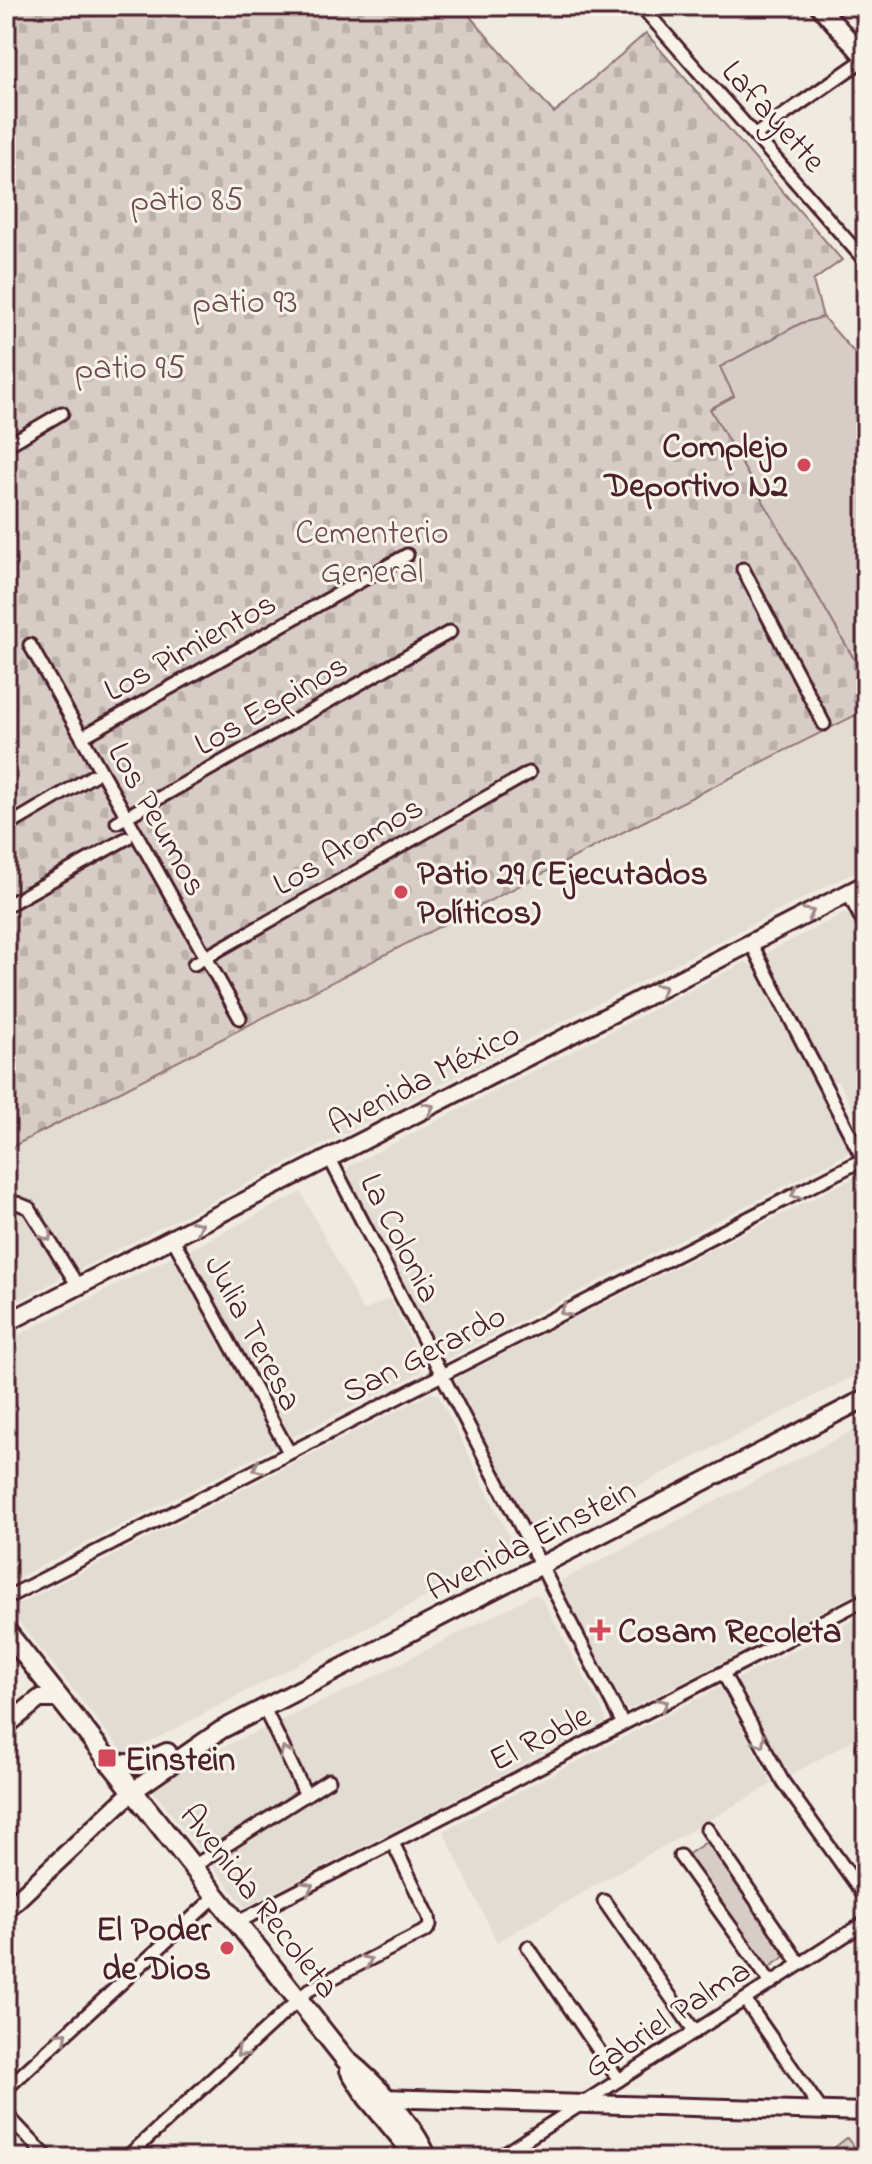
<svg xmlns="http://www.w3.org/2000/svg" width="872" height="2164" viewBox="0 0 872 2164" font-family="'Indie Flower',sans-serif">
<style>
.built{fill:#e3dcd2}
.green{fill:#d8cdc6;stroke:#917678;stroke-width:2}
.cemetery{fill:url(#cemetery-stones);stroke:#917678;stroke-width:2}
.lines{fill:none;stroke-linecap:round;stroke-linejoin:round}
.street-casing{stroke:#4a1f2b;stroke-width:17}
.secondary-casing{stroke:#4a1f2b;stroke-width:22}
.primary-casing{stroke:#4a1f2b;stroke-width:24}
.street{stroke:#f7f3e8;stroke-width:11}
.secondary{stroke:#f7f3e8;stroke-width:16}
.primary{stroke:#f7f3e8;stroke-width:18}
.oneway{stroke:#a0898a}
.poi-dot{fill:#d1495b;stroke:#f7f3e8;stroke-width:3}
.labels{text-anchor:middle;stroke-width:6;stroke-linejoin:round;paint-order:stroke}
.street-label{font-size:34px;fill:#4a1f2b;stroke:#f7f3e8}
.park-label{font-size:34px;fill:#6e4a52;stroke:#f7f3e8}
.poi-label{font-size:34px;font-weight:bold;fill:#4a1f2b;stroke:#f7f3e8;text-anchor:start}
</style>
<defs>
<pattern id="cemetery-stones" width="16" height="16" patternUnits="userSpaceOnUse" patternTransform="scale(2)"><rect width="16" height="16" fill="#d8cdc6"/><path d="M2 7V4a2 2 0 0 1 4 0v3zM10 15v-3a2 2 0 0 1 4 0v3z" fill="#bbb0aa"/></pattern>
</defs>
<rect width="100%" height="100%" fill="#f0ebe0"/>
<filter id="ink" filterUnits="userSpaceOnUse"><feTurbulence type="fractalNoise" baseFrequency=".0125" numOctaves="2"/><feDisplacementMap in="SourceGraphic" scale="16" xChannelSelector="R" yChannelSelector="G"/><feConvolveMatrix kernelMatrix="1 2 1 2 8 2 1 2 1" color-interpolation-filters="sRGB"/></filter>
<g filter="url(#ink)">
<g class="built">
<polygon points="866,710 866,866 78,1270 74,1269 30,1199 20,1195 6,1202 6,1150"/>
<polygon points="845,913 850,915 866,945 866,1133 838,1081 832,1083 766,956 768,952"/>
<polygon points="745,962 754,966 848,1148 847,1154 445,1360 440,1358 346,1174 349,1166"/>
<polygon points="855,1177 863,1178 866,1185 866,1370 536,1538 532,1536 456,1383 458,1377"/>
<polygon points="301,1192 363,1311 390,1298 423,1364 419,1373 289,1439 286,1438 188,1255 189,1250"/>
<polygon points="15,1212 22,1213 60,1274 60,1279 6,1308 6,1217"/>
<polygon points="171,1257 177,1259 277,1440 277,1446 6,1584 6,1341"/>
<polygon points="431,1393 438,1394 510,1538 514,1547 512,1552 125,1755 11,1612 13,1607"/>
<polygon points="866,1424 866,1588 630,1709 625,1707 560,1586 562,1580"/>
<polygon points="535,1594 541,1597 606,1717 605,1722 245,1907 151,1788 186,1764 354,1687"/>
<polygon points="866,1613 866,1733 787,1777 735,1680"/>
<polygon points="720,1687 772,1784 497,1942 443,1831"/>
</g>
<g class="green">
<polygon points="823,317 866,366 866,680 710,409 734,396 719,367 801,323"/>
<polygon points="708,1841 787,1955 764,1971 684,1857"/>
<polygon points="847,2138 862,2158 821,2158"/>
</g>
<polygon class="cemetery" points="6,6 461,6 554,113 646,33 842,260 813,281 823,317 801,323 720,367 734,396 710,409 866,680 866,710 631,828 6,1150"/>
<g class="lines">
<g class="street-casing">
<g id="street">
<polyline points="641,6 866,262"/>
<polyline points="755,135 866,58"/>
<polyline points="6,446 62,413"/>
<polyline points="743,569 824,724"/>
<polyline points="30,645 240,1018"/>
<polyline points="82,737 407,555"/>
<polyline points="117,822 450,632"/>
<polyline points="6,827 94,775"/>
<polyline points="848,893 866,928"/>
<polyline points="6,906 127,838"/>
<polyline points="751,943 866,1165"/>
<polyline points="194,964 529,773"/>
<polyline points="330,1159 623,1724"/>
<polyline points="6,1208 17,1203 29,1208 78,1286"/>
<polyline points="173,1239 289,1452"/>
<polyline points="6,1598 866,1158"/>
<polyline points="723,1673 783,1782 866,1898"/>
<polyline points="264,1708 306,1795"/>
<polyline points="863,1747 866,1751"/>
<polyline points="707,1829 800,1964"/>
<polyline points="680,1856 771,1983"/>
<polyline points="194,1866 329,1780"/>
<polyline points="604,1901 695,2032"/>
<polyline points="238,1922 866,1599"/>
<polyline points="528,1947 619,2080"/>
<polyline points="745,2000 822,2111"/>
<polyline points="6,2089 217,1895"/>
<polyline points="6,2114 48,2158"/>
<polyline points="126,2158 309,1990 427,1930 430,1925 429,1917 393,1843"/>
<polyline points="497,2158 866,1922"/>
</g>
</g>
<g class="secondary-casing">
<g id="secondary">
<polyline points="819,6 866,59"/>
<polyline points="6,1323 866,884"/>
<polyline points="6,1726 39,1699 60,1699"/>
<polyline points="6,1910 133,1791 221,1730 866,1398"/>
<polyline points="380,2098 866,2112"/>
</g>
</g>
<g class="primary-casing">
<g id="primary">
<path d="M6 1631 346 2060C375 2083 413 2124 427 2158"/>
<polyline points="110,1763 140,1765 167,1753"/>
<polyline points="350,2070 367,2097 417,2157"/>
</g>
</g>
<use href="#street" class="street"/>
<use href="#secondary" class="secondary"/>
<use href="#primary" class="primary"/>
</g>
<defs><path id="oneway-chevron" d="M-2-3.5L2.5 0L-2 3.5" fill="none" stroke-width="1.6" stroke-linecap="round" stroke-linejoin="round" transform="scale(2)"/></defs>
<g class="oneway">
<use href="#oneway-chevron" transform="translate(809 913) rotate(-27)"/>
<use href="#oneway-chevron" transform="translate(661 989) rotate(-27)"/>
<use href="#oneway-chevron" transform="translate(429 1108) rotate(-27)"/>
<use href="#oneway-chevron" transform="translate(796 1194) rotate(153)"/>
<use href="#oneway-chevron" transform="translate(198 1226) rotate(-27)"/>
<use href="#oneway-chevron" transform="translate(47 1236) rotate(58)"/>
<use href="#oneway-chevron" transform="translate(565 1311) rotate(153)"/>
<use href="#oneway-chevron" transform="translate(258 1468) rotate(153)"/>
<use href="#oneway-chevron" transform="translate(663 1704) rotate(-27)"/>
<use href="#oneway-chevron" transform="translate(760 1742) rotate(61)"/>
<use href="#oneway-chevron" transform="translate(285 1752) rotate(-116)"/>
<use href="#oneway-chevron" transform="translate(308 1887) rotate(-27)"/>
<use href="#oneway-chevron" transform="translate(367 1961) rotate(-26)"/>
<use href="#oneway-chevron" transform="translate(63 2036) rotate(-43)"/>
<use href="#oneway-chevron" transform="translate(241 2052) rotate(137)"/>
</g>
</g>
<g class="poi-dot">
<circle cx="804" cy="465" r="8"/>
<circle cx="401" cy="892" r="8"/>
<path d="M596 1618h8v8h8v8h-8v8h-8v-8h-8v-8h8z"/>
<rect x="97" y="1748" width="20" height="20" rx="4"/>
<circle cx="227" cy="1948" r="8"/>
</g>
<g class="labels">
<g class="street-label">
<text transform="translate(775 115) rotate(48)" y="12">Lafayette</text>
<text transform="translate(189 645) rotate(-29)" y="12">Los Pimientos</text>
<text transform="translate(270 703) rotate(-30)" y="12">Los Espinos</text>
<text transform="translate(159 818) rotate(61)" y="12">Los Peumos</text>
<text transform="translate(347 844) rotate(-30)" y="12">Los Aromos</text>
<text transform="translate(423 1077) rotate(-27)" y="12">Avenida México</text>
<text transform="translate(402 1237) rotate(63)" y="12">La Colonia</text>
<text transform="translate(255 1332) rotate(62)" y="12">Julia Teresa</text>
<text transform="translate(423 1352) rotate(-27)" y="12">San Gerardo</text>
<text transform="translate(530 1538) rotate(-27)" y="12">Avenida Einstein</text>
<text transform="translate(539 1736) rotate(-27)" y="12">El Roble</text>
<text transform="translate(261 1900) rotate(52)" y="12">Avenida Recoleta</text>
<text transform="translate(666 2017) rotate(-33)" y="12">Gabriel Palma</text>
</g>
<g class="park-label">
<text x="187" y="210">patio 85</text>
<text x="245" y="312">patio 93</text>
<text x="130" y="378">patio 95</text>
<text x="372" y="543">Cementerio<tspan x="372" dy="39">General</tspan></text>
</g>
<g class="poi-label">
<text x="788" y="457" text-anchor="end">Complejo<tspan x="788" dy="39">Deportivo N2</tspan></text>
<text x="417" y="884">Patio 29 (Ejecutados<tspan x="417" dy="39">Políticos)</tspan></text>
<text x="618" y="1642">Cosam Recoleta</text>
<text x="125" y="1770">Einstein</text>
<text x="211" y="1940" text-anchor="end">El Poder<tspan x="211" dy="39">de Dios</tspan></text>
</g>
</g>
<rect width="872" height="2164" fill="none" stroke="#f7f3e8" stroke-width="32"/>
<rect x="16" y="16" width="840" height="2132" fill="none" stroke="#4a1f2b" stroke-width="3" filter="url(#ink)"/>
</svg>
